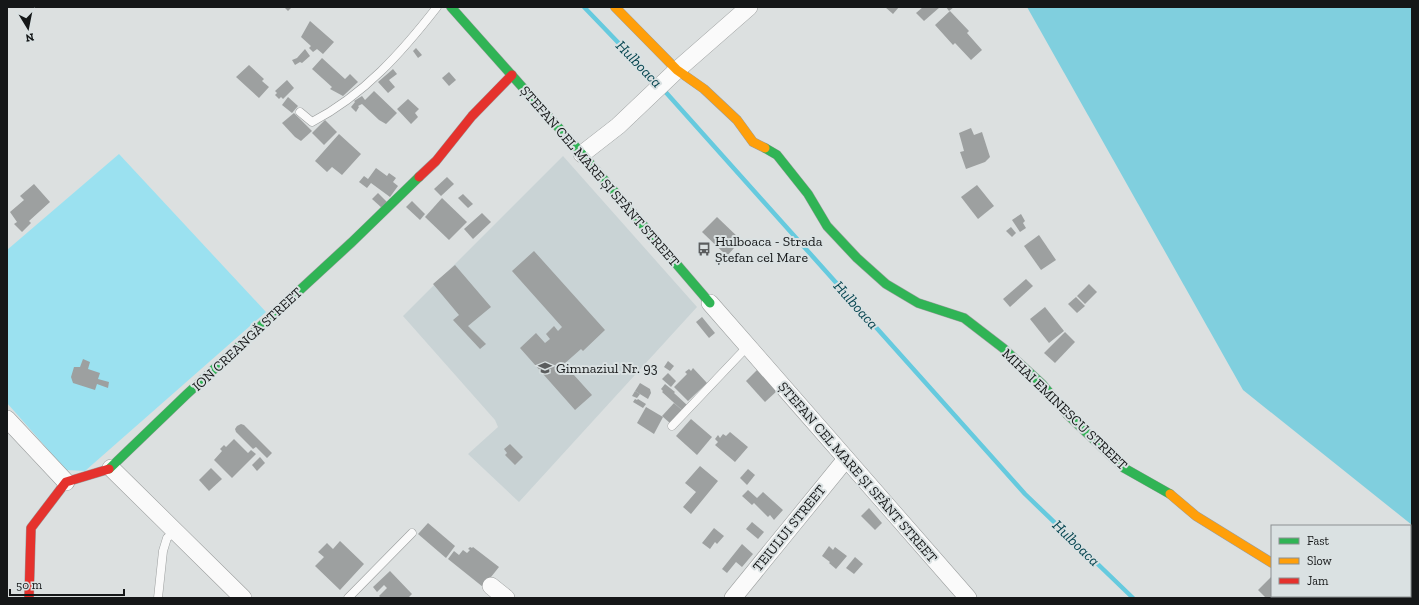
<svg xmlns="http://www.w3.org/2000/svg" width="1419" height="605" viewBox="0 0 1419 605" font-family="'Zilla Slab',serif">
<style>
.built{fill:#c9d3d5}
.green{fill:#9be1f0}
.forest{fill:#80cfde}
.lines{fill:none;stroke-linecap:round;stroke-linejoin:round}
.stream{stroke:#66cade;stroke-width:4.5}
.building{fill:#9da0a0}
.lane-casing{stroke:#9a9d9d;stroke-width:9}
.street-casing{stroke:#9a9d9d;stroke-width:18}
.fast-casing{stroke:#9a9d9d;stroke-width:10}
.slow-casing{stroke:#9a9d9d;stroke-width:10}
.jam-casing{stroke:#9a9d9d;stroke-width:10}
.lane{stroke:#fafafa;stroke-width:8}
.street{stroke:#fafafa;stroke-width:17}
.fast{stroke:#30b455;stroke-width:9}
.slow{stroke:#ff9f0a;stroke-width:9}
.jam{stroke:#e5322d;stroke-width:9}
.labels{text-anchor:middle;stroke-width:4;stroke-linejoin:round;paint-order:stroke}
.street-label{font-size:14px;fill:#151718;stroke:#dae1e2}
.poi-label{font-size:14px;fill:#151718;stroke:#dae1e2;text-anchor:start}
.water-label{font-size:15px;font-style:italic;fill:#064550;stroke:#dae1e2}
</style>
<rect width="100%" height="100%" fill="#dce0e0"/>
<polygon class="built" points="563,156 697,307 519,502 468,454 498,427 495,420 403,316"/>
<polygon class="green" points="119,154 266,312 85,471 66,470 7,403 7,250"/>
<polygon class="forest" points="1027,7 1412,7 1412,525 1243,390"/>
<g class="lines">
<g class="stream">
<polyline points="584,7 657,83"/>
<polyline points="662,88 1025,494 1133,598"/>
</g>
</g>
<g class="building">
<polygon points="284,7 292,7 288,11"/>
<polygon points="885,7 899,7 893,14"/>
<polygon points="923,7 940,7 924,21 916,13"/>
<polygon points="946,7 954,7 949,11"/>
<polygon points="950,11 969,31 967,33 982,50 971,60 955,43 953,45 935,25"/>
<polygon points="310,21 334,42 323,54 317,49 313,52 309,48 311,46 301,37"/>
<polygon points="416,48 422,55 418,58 413,51"/>
<polygon points="305,49 310,56 302,63 300,62 295,65 292,60 297,58"/>
<polygon points="322,58 345,79 350,74 358,82 343,96 330,89 332,87 312,69"/>
<polygon points="249,65 264,79 262,81 269,87 259,98 236,77"/>
<polygon points="393,69 397,74 389,80 395,87 388,93 378,82"/>
<polygon points="449,72 456,80 449,86 442,78"/>
<polygon points="287,80 294,88 283,99 281,97 279,99 275,95 277,93 275,91"/>
<polygon points="374,91 397,113 386,124 379,120 362,104 358,106 359,107 356,112 351,107 355,102 354,101 362,96 365,100"/>
<polygon points="288,97 298,106 292,113 282,105"/>
<polygon points="408,99 419,109 415,113 418,117 411,124 397,109"/>
<polygon points="294,113 312,131 301,141 295,137 282,123"/>
<polygon points="325,120 337,132 324,145 312,133"/>
<polygon points="971,128 974,135 982,132 990,157 985,162 966,169 960,152 964,151 959,133"/>
<polygon points="339,134 361,154 342,175 332,167 327,172 315,161"/>
<polygon points="376,168 387,176 389,173 396,178 393,182 398,186 390,197 371,183 367,188 359,182 364,176 368,179"/>
<polygon points="447,177 454,184 441,196 434,189"/>
<polygon points="34,184 50,202 29,221 31,223 22,232 14,224 17,222 10,212 24,200 20,196"/>
<polygon points="977,185 994,206 978,219 961,197"/>
<polygon points="378,193 387,202 382,208 372,199"/>
<polygon points="463,194 473,204 468,208 458,198"/>
<polygon points="442,198 467,222 449,240 425,217"/>
<polygon points="412,201 425,214 420,220 406,207"/>
<polygon points="482,213 491,222 473,239 464,229"/>
<polygon points="1021,214 1025,221 1023,223 1026,228 1020,232 1012,220"/>
<polygon points="717,217 741,240 727,256 702,232"/>
<polygon points="1011,227 1016,233 1012,237 1006,231"/>
<polygon points="1039,235 1056,260 1041,270 1024,246"/>
<polygon points="534,251 605,330 583,351 581,349 564,364 592,395 575,410 520,348 536,333 545,343 550,339 546,334 554,326 558,331 562,327 512,271"/>
<polygon points="455,265 491,307 468,326 486,344 480,349 453,320 459,315 433,284"/>
<polygon points="1026,279 1033,286 1010,307 1003,299"/>
<polygon points="1089,284 1097,292 1085,304 1077,296"/>
<polygon points="1076,297 1085,306 1077,313 1068,304"/>
<polygon points="1045,307 1064,331 1049,343 1030,319"/>
<polygon points="702,317 715,333 709,338 696,322"/>
<polygon points="1065,332 1075,342 1055,363 1044,353"/>
<polygon points="83,359 90,362 88,369 100,373 98,379 109,382 108,388 97,384 95,390 73,383 71,377 74,367 80,367"/>
<polygon points="668,361 674,366 670,371 664,367"/>
<polygon points="693,368 707,383 688,401 674,387 687,374 685,372 689,369 691,371"/>
<polygon points="757,370 777,391 765,402 746,381"/>
<polygon points="668,373 676,381 671,387 662,379"/>
<polygon points="640,383 650,389 651,393 648,399 635,391"/>
<polygon points="665,384 675,392 674,393 687,405 682,410 662,392 663,391 661,389"/>
<polygon points="635,391 640,394 637,398 632,396"/>
<polygon points="635,399 637,400 638,399 646,404 643,408 633,402"/>
<polygon points="674,403 683,411 671,424 662,416"/>
<polygon points="646,407 663,417 654,434 637,423"/>
<polygon points="691,419 712,437 697,455 676,436"/>
<polygon points="241,424 244,425 272,453 267,458 256,447 253,449 236,432 235,429 237,426"/>
<polygon points="730,432 748,447 735,462 715,445 718,442 715,439 718,435 720,438 723,434 726,436"/>
<polygon points="234,439 248,453 251,450 256,454 232,478 214,460 222,451 220,449 224,445 226,447"/>
<polygon points="510,444 523,457 515,465 505,455 507,453 504,449"/>
<polygon points="260,457 265,463 257,471 252,465"/>
<polygon points="700,466 718,481 691,514 683,507 696,492 685,483"/>
<polygon points="211,468 222,479 209,491 199,480"/>
<polygon points="748,469 755,475 747,485 740,478"/>
<polygon points="748,490 757,498 763,492 783,510 774,520 770,515 768,517 754,503 752,505 742,496"/>
<polygon points="869,508 882,523 875,530 861,516"/>
<polygon points="752,522 764,532 758,539 746,529"/>
<polygon points="428,523 455,546 446,558 418,534"/>
<polygon points="714,528 724,536 717,544 715,542 710,549 702,543"/>
<polygon points="340,541 364,564 340,590 315,566 324,557 318,552 327,543 333,549"/>
<polygon points="742,544 753,554 742,567 736,562 727,573 722,569"/>
<polygon points="829,546 833,550 835,547 847,556 836,569 829,563 830,562 822,556"/>
<polygon points="470,547 472,548 473,547 499,567 483,587 448,559 454,551 459,555 463,550 467,553 470,550 468,549"/>
<polygon points="855,557 863,564 854,574 846,568"/>
<polygon points="390,571 412,594 408,598 381,598 379,596 387,588 384,585 377,592 373,587"/>
<polygon points="1272,576 1272,596 1280,596 1278,598 1266,598 1258,590"/>
</g>
<g class="lines">
<g class="lane-casing">
<g id="lane">
<path d="M300 112 312 122C364 95 402 52 437 7"/>
<polyline points="672,426 747,347"/>
<polyline points="158,598 163,551 167,538 175,531"/>
<polyline points="348,598 412,533"/>
</g>
</g>
<g class="street-casing">
<g id="street">
<polyline points="582,154 618,126 677,70 749,7"/>
<polyline points="710,303 968,598"/>
<polyline points="7,419 66,482"/>
<polyline points="111,468 243,598"/>
<polyline points="491,586 506,598"/>
<polyline points="1326,596 1328,598"/>
<polyline points="733,598 846,459"/>
</g>
</g>
<g class="fast-casing">
<g id="fast">
<polyline points="451,7 582,154 710,303"/>
<polyline points="765,148 777,155 808,194 827,226 857,258 886,284 918,303 964,318 1003,348 1042,384 1067,414 1124,468 1170,494"/>
<polyline points="109,469 187,394 352,242 419,177"/>
</g>
</g>
<g class="slow-casing">
<g id="slow">
<polyline points="615,7 677,70 704,89 737,120 753,142 765,148"/>
<polyline points="1170,494 1196,516 1272,563"/>
</g>
</g>
<g class="jam-casing">
<g id="jam">
<polyline points="419,177 436,161 472,116 512,75"/>
<polyline points="29,598 31,528 66,482 109,469"/>
</g>
</g>
<use href="#lane" class="lane"/>
<use href="#street" class="street"/>
<use href="#fast" class="fast"/>
<use href="#slow" class="slow"/>
<use href="#jam" class="jam"/>
</g>
<defs>
<g id="bus-bare" transform="scale(1.08)"><path d="M-5-6H5V4H4V6H2V4H-2V6H-4V4H-5ZM-3.5-4V0h7V-4ZM-3.5 1.2v1.5H-2V1.2ZM2 1.2v1.5H3.5V1.2Z" fill="#5b5d5e" stroke="#dae1e2" stroke-width="2.5" paint-order="stroke"/></g>
<g id="school-bare" transform="scale(1.08)"><path d="M0-5L7-2L0 1L-7-2ZM-4 1L0 2.5L4 1V4Q0 6-4 4Z" fill="#5b5d5e" stroke="#dae1e2" stroke-width="2.5" paint-order="stroke"/></g>
</defs>
<g fill-rule="evenodd">
<use href="#bus-bare" x="704" y="249"/>
<use href="#school-bare" x="545" y="368"/>
</g>
<g class="labels">
<g class="street-label">
<text transform="translate(600 176) rotate(49)" y="5">ȘTEFAN CEL MARE ȘI SFÂNT STREET</text>
<text transform="translate(247 339) rotate(-43)" y="5">ION CREANGĂ STREET</text>
<text transform="translate(1065 409) rotate(44)" y="5">MIHAI EMINESCU STREET</text>
<text transform="translate(858 472) rotate(49)" y="5">ȘTEFAN CEL MARE ȘI SFÂNT STREET</text>
<text transform="translate(789 528) rotate(-51)" y="5">TEIULUI STREET</text>
</g>
<g class="poi-label">
<text x="715" y="246">Hulboaca - Strada<tspan x="715" dy="16">Ștefan cel Mare</tspan></text>
<text x="556" y="373">Gimnaziul Nr. 93</text>
</g>
<g class="water-label">
<text transform="translate(639 64) rotate(46)" y="5">Hulboaca</text>
<text transform="translate(856 305) rotate(48)" y="5">Hulboaca</text>
<text transform="translate(1076 543) rotate(44)" y="5">Hulboaca</text>
</g>
</g>
<rect width="1419" height="605" fill="none" stroke="#151718" stroke-width="16"/>
<rect x="1271" y="525" width="140" height="72" fill="#dae1e2" stroke="#8b9091"/>
<rect x="1279" y="538" width="20" height="6" fill="#30b455" stroke="#8b9091"/>
<text x="1307" y="545" font-size="12" fill="#151718">Fast</text>
<rect x="1279" y="558" width="20" height="6" fill="#ff9f0a" stroke="#8b9091"/>
<text x="1307" y="565" font-size="12" fill="#151718">Slow</text>
<rect x="1279" y="578" width="20" height="6" fill="#e5322d" stroke="#8b9091"/>
<text x="1307" y="585" font-size="12" fill="#151718">Jam</text>
<g transform="translate(28 28) rotate(170)" stroke="#dae1e2" stroke-width="3" paint-order="stroke">
<path d="M0-3L7 15L0 10L-7 15Z" fill="#151718"/>
<text y="-6" font-size="11" font-weight="bold" text-anchor="middle" fill="#151718">N</text>
</g>
<path d="M10 589v6h114v-6" fill="none" stroke="#151718" stroke-width="2"/>
<text x="16" y="589" font-size="12" fill="#151718" stroke="#dae1e2" stroke-width="3" paint-order="stroke">50 m</text>
</svg>
